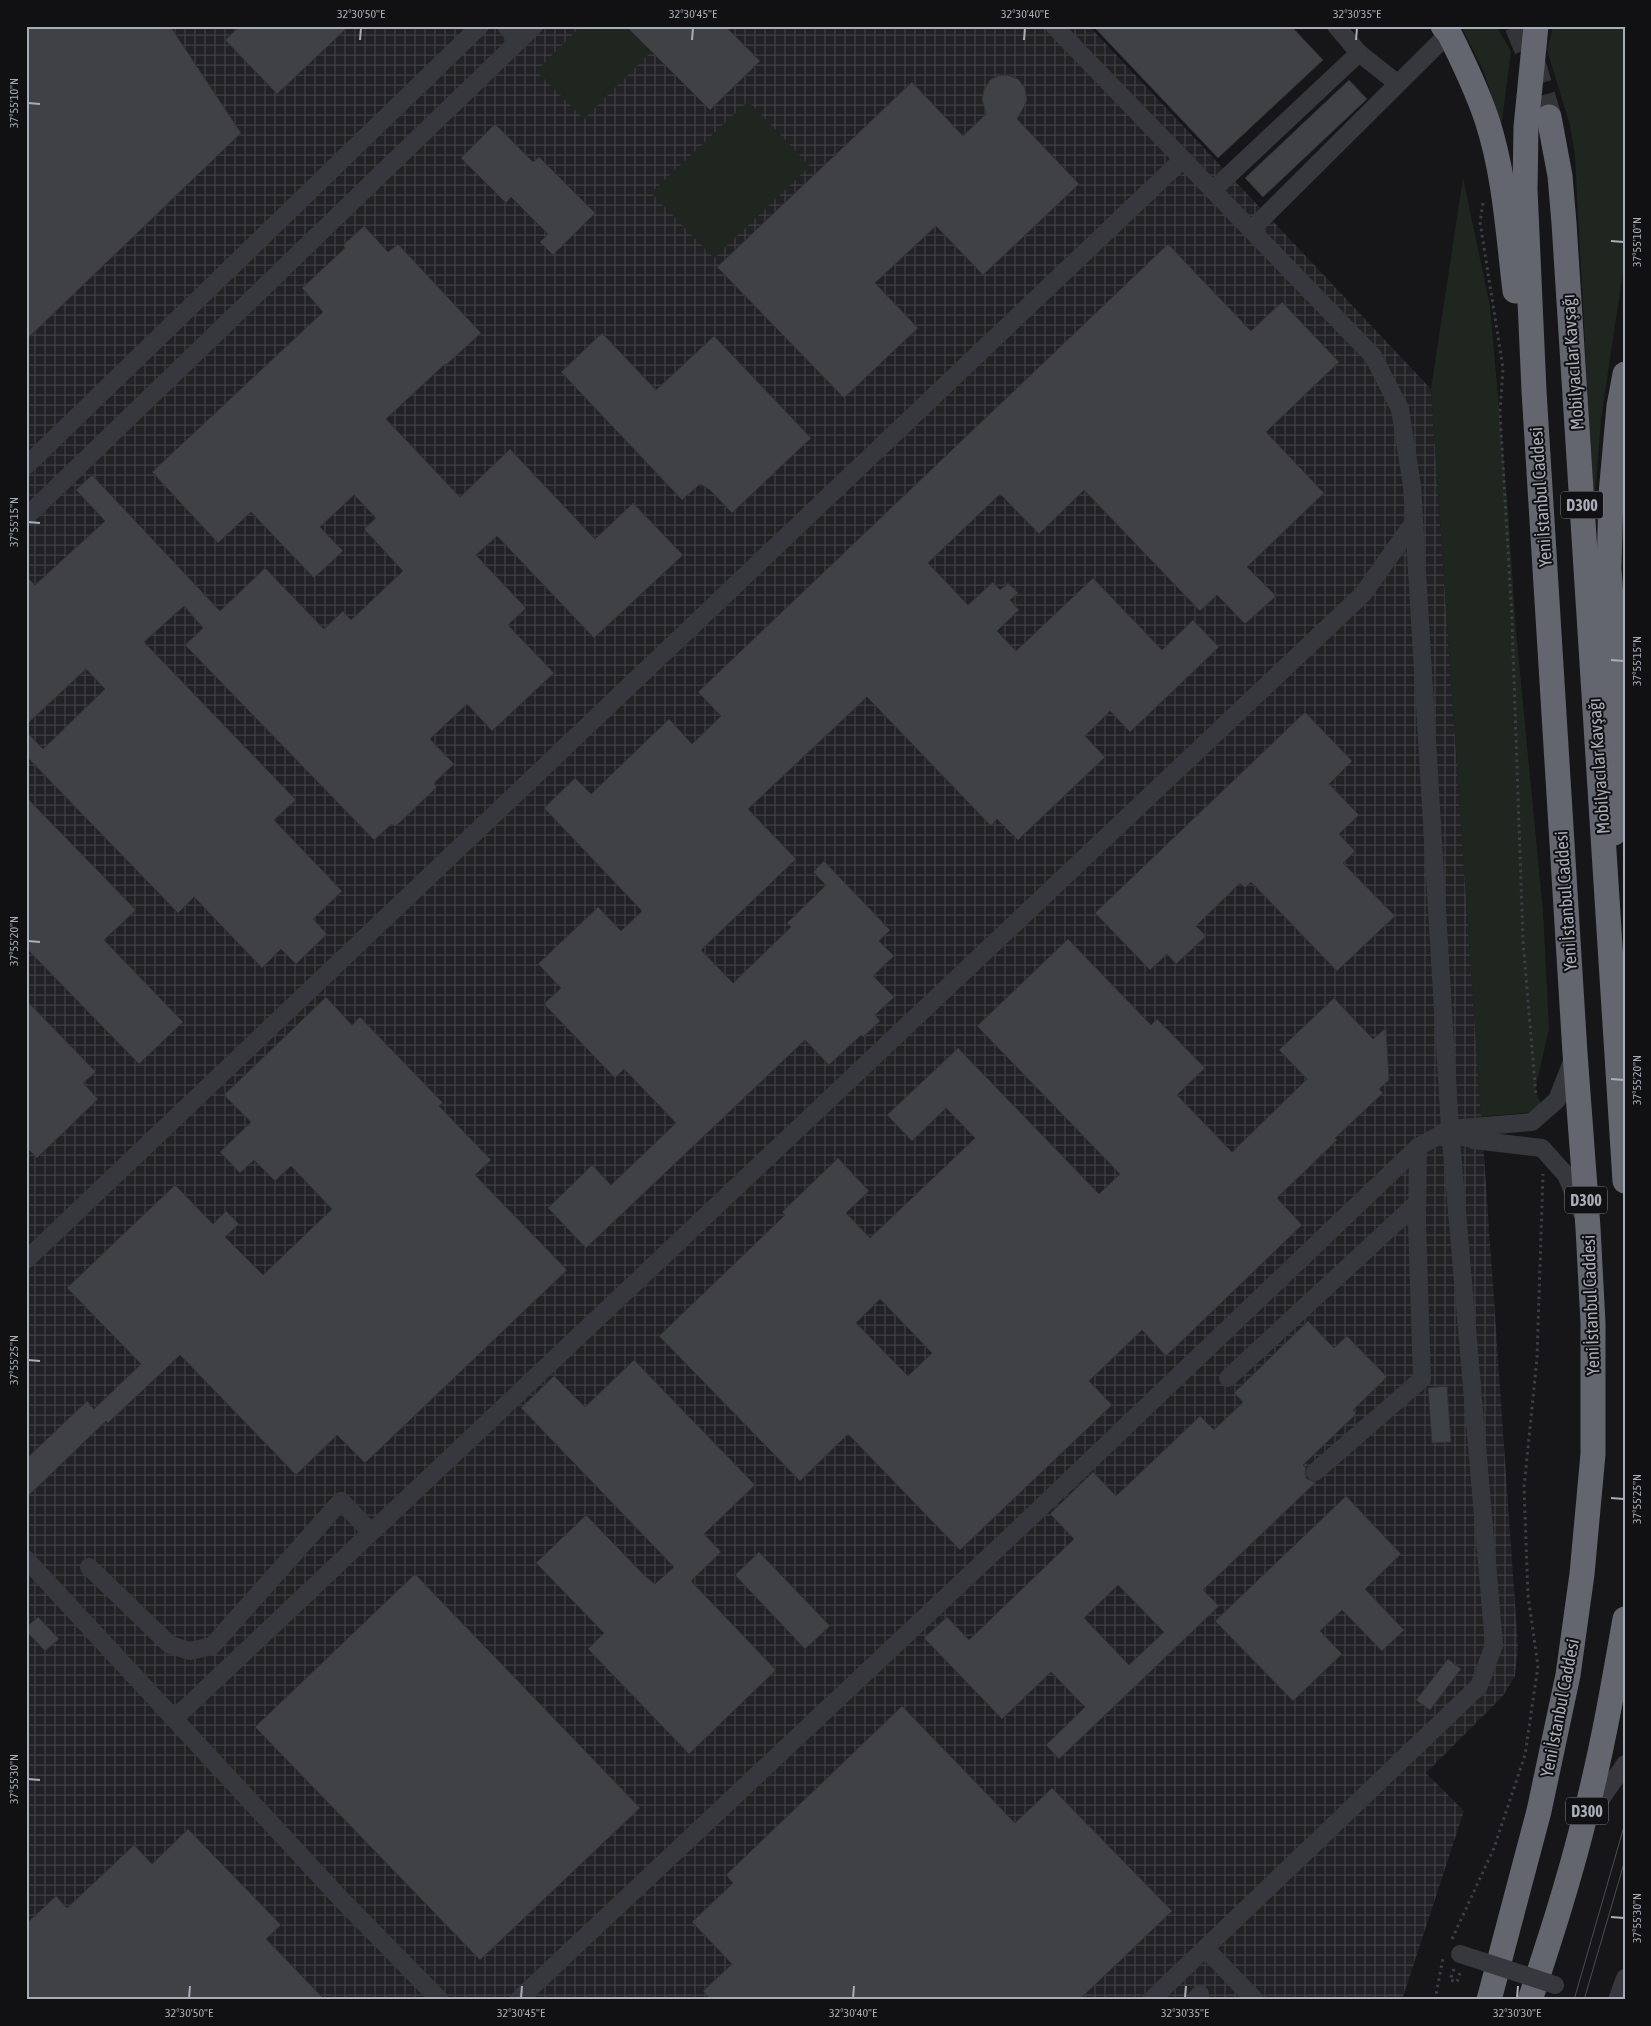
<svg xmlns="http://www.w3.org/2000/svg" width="1651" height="2026" viewBox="0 0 1651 2026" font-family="'Asap Condensed',sans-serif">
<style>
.industrial{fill:url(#industrial-grid)}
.green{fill:#1e261f}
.building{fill:#404145;stroke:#303034;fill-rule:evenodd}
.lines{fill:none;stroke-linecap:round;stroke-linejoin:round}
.highway-tunnel{stroke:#333438;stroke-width:25;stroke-dasharray:25 12;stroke-linecap:butt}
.path{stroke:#3d3f44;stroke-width:3;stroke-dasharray:2.5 4;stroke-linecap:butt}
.minor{stroke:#37383d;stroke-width:18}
.highway{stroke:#63666e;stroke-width:25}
.tram{stroke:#4a4c52;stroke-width:1}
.minor-bridge{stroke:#37383d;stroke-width:18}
.ticks{fill:none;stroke:#a8adb8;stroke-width:2}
.labels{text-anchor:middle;stroke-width:4;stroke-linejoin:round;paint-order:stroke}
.shield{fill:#111113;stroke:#7b7e86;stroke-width:1}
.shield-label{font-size:16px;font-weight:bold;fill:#a8adb8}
.street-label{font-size:18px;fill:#a8adb8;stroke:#111113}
.neatline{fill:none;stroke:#a8adb8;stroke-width:2}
.ticks-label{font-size:12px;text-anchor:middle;fill:#a8adb8}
</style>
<defs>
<pattern id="industrial-grid" width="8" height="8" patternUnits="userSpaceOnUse" patternTransform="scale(1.25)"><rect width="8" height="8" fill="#222225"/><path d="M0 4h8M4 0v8" fill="none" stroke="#3f3f43"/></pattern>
</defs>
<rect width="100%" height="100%" fill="#161618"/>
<polygon class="industrial" points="26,26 1089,26 1431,389 1518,1648 1515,1676 1503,1696 1426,1773 1464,1811 1402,2000 26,2000"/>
<g class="green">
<polygon points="581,26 626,26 651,52 584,119 536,71"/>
<polygon points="1461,26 1496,26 1511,51 1501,128 1484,72"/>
<polygon points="1553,26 1625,26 1625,258 1601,420 1594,510 1575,157 1570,125 1547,50"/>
<polygon points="748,101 810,166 714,258 651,193"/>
<polygon points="1463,178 1490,306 1508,510 1516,631 1543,911 1549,1029 1535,1090 1544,1111 1481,1117 1431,389"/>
</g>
<g class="building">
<polygon points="26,26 170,26 241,133 26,340"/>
<polygon points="240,26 349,26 277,94 225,40"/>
<polygon points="626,26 725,26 760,61 710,110"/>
<polygon points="1093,26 1291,26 1323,60 1218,158"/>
<polygon points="1001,75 1007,75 1018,79 1025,88 1027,100 1025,105 1017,119 1079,184 983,275 936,226 875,283 918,328 844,398 717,267 912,82 963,136 986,114 982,100 984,89 991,79"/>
<polygon points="1349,80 1367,99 1263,197 1245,178"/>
<polygon points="495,124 533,162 539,157 595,213 553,255 540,242 548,234 511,197 506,203 461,158"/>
<polygon points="364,226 388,252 398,244 481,333 446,365 445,364 386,419 460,497 510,449 595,539 633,503 683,555 594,638 497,536 476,555 526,608 508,625 554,673 492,731 467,704 430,739 454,764 434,783 437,787 395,827 392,824 374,840 185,645 203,628 184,606 144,642 296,800 274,820 342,891 313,919 327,934 296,964 281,949 262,968 194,897 178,913 26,756 26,731 43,749 105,689 86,669 26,725 26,576 35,585 105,521 76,490 92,475 220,611 265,568 324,629 343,611 351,620 403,571 364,529 376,518 354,495 320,527 343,551 314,578 251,512 218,543 152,472 323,312 302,288 345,248 343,245"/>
<polygon points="1168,244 1251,331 1282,302 1339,362 1266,432 1324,493 1247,567 1276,596 1245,624 1217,595 1200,611 1084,490 1039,534 1000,494 928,563 968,605 993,582 1000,590 1008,583 1018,593 1010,600 1019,610 997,631 1016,651 1093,578 1162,650 1193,620 1219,647 1130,732 1110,711 1085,736 1105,757 1018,840 997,819 991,826 867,697 748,809 796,859 701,950 733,983 791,927 787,923 826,885 813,872 824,861 890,930 879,941 894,956 873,976 894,997 875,1015 880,1021 863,1037 861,1035 829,1065 805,1040 586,1248 548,1208 592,1165 611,1185 676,1123 624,1069 615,1078 544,1004 561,988 538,964 598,907 621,931 642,911 544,808 575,778 591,794 669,719 692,744 721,716 698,692"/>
<polygon points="602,333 656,390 714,336 811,438 732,513 710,490 700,484 682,500 561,372"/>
<polygon points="1305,712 1352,761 1329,784 1359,815 1339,834 1355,851 1343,863 1395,916 1337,971 1251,882 1245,888 1240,883 1196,926 1206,936 1176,964 1167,954 1150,970 1095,913"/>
<polygon points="26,797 136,910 104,940 183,1022 139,1064 26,948"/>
<path d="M1068 939 1151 1025 1157 1019 1205 1068 1177 1095 1232 1152 1307 1079 1279 1050 1334 998 1373 1039 1386 1028 1389 1080 1379 1089 1383 1093 1335 1138 1337 1140 1277 1198 1302 1225 1166 1356 1142 1330 1089 1381 1112 1405 960 1550 848 1434 800 1481 659 1336 785 1215 782 1212 838 1158 869 1191 846 1213 870 1238 975 1138 946 1108 912 1141 887 1115 958 1048 1099 1194 1120 1174 977 1026ZM880 1299 932 1353 908 1376 856 1323Z"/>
<polygon points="326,997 352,1025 360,1017 443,1103 439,1106 491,1160 475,1175 567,1270 365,1463 337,1435 296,1475 180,1355 108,1423 106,1421 26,1498 26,1459 87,1401 94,1409 141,1364 67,1288 117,1240 175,1185 213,1224 226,1211 239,1224 225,1237 263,1275 332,1209 291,1166 275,1181 254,1160 240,1173 220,1152 251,1122 224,1095"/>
<polygon points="26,1000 96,1072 83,1083 98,1099 37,1158 26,1147"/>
<path d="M1308 1321 1334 1348 1347 1336 1387 1377 1353 1410 1356 1414 1303 1465 1306 1467 1305 1474 1307 1479 1316 1482 1203 1590 1219 1606 1059 1759 1046 1745 1085 1707 1051 1672 1002 1719 924 1638 947 1617 969 1640 1074 1539 1050 1514 1093 1472 1116 1496 1200 1416 1214 1430 1243 1402 1234 1393ZM1118 1585 1164 1632 1129 1665 1084 1618Z"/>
<polygon points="634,1360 755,1485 704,1534 721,1552 691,1581 776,1670 689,1754 588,1649 604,1633 536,1563 586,1515 645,1576 655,1584 674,1567 521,1408 554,1376 585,1407"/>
<polygon points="1447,1386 1451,1442 1432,1443 1428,1388"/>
<polygon points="1346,1496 1401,1554 1365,1589 1404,1630 1382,1651 1342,1610 1320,1631 1342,1654 1293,1701 1215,1621"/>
<polygon points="759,1552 830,1626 805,1649 735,1575"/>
<polygon points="415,1574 640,1808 480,1960 255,1727"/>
<polygon points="38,1617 59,1639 45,1651 26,1631 26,1627"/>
<polygon points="1448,1659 1461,1669 1430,1710 1416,1700"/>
<polygon points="902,1706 1015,1823 1052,1788 1172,1911 1079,2000 711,2000 703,1991 732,1964 692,1922 733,1883 726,1875"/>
<polygon points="188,1829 281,1925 266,1939 325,2000 26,2000 26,1924 56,1896 67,1908 134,1845 152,1864"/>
</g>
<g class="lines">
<polyline class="highway-tunnel" points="1517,26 1535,69 1549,117"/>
<g class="path">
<polyline points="1483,203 1480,222 1503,368 1500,412 1512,620 1523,941 1536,1096"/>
<polyline points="1452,1939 1494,1848 1525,1755 1538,1666 1528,1596 1524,1487 1537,1358 1543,1174"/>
<polyline points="1454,1969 1450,1980 1457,1982 1460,1973"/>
<polyline points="1435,2000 1443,1958"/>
</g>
<g class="minor">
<polyline points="506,26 518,41"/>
<polyline points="1054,26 1373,356 1400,409 1412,486 1450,1129 1494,1645 1479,1686 1151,2000"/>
<polyline points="1336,26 1359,53 1397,83"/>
<polyline points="1213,190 1359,53"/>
<polyline points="1251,230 1449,33"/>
<polyline points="26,466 480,26"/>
<polyline points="26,517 534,26"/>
<polyline points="1452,1130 1474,1140 1542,1148 1566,1175 1582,1213"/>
<polyline points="26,1260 1183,159"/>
<polyline points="1228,1378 1417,1203"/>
<polyline points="1315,1472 1422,1379 1417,1223 1418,1147"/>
<polyline points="26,1559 341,1899 440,2000"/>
<polyline points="89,1567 170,1645 190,1651 212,1646 341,1501 371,1532"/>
<polyline points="174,1719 1363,594 1414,522"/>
<polyline points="1590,1815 1625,1764"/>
<polyline points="1205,1948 1255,2000"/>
<polyline points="518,2000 1014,1533 1418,1147 1450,1129 1532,1122 1557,1100 1573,1059"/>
<polyline points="1195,2000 1200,1994"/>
<polyline points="1617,2000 1625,1978"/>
</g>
<g class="highway">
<path d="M1443 26 1449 33C1463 61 1477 90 1487 120 1505 175 1508 234 1515 291"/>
<polyline points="1549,117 1560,176 1564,223 1625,1181"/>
<polyline points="1614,833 1623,764 1609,569 1611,494 1619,406 1625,374"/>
<polyline points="1489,2000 1539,1811 1568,1675 1582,1574 1593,1454 1593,1323 1588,1228 1575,1053 1534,391 1525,189 1526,127 1536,26"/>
<path d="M1530 2000C1549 1942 1568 1884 1583 1824 1601 1757 1613 1688 1625 1619"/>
</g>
<g class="tram">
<polyline points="1574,2000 1625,1823"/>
<polyline points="1584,2000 1625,1860"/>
</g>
<polyline class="minor-bridge" points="1460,1954 1555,1985"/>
</g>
<path class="ticks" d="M360 40 361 28M692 40 693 28M1024 40 1025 28M1356 40 1357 28M28 103 40 104M1611 241 1624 242M28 522 40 523M1611 660 1624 661M28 941 40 942M1611 1079 1624 1080M28 1360 40 1361M1611 1498 1624 1499M28 1779 40 1780M1611 1917 1624 1918M189 1998 190 1986M521 1998 522 1986M853 1998 854 1986M1185 1998 1186 1986M1517 1998 1518 1986"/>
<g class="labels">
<g class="shield">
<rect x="1561" y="491.5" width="42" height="27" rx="4"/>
<rect x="1565" y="1186.5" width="42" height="27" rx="4"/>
<rect x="1566" y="1797.5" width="42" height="27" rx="4"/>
</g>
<g class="shield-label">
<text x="1582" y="511">D300</text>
<text x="1586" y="1206">D300</text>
<text x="1587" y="1817">D300</text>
</g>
<g class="street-label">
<text transform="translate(1573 362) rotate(-94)" y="6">Mobilyacılar Kavşağı</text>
<text transform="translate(1541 497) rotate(-94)" y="6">Yeni İstanbul Caddesi</text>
<text transform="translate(1599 766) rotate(-94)" y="6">Mobilyacılar Kavşağı</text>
<text transform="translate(1566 901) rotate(-94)" y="6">Yeni İstanbul Caddesi</text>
<text transform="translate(1591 1305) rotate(-92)" y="6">Yeni İstanbul Caddesi</text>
<text transform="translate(1560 1708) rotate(-79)" y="6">Yeni İstanbul Caddesi</text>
</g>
</g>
<rect width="1651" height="2026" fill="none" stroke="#111113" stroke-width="55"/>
<rect x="28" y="28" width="1596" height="1970" class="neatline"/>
<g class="ticks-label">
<text x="361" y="18">32°30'50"E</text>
<text x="693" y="18">32°30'45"E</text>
<text x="1025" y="18">32°30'40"E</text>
<text x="1357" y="18">32°30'35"E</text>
<text transform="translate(14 103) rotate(-90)" y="4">37°55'10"N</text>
<text transform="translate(1637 242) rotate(-90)" y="4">37°55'10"N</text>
<text transform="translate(14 522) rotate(-90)" y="4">37°55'15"N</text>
<text transform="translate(1637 661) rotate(-90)" y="4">37°55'15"N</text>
<text transform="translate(14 941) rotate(-90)" y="4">37°55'20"N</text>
<text transform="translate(1637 1080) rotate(-90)" y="4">37°55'20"N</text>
<text transform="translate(14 1360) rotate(-90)" y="4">37°55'25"N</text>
<text transform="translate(1637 1499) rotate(-90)" y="4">37°55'25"N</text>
<text transform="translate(14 1779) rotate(-90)" y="4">37°55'30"N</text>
<text transform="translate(1637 1918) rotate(-90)" y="4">37°55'30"N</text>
<text x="189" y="2017">32°30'50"E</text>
<text x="521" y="2017">32°30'45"E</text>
<text x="853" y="2017">32°30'40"E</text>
<text x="1185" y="2017">32°30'35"E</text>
<text x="1517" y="2017">32°30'30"E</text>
</g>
</svg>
